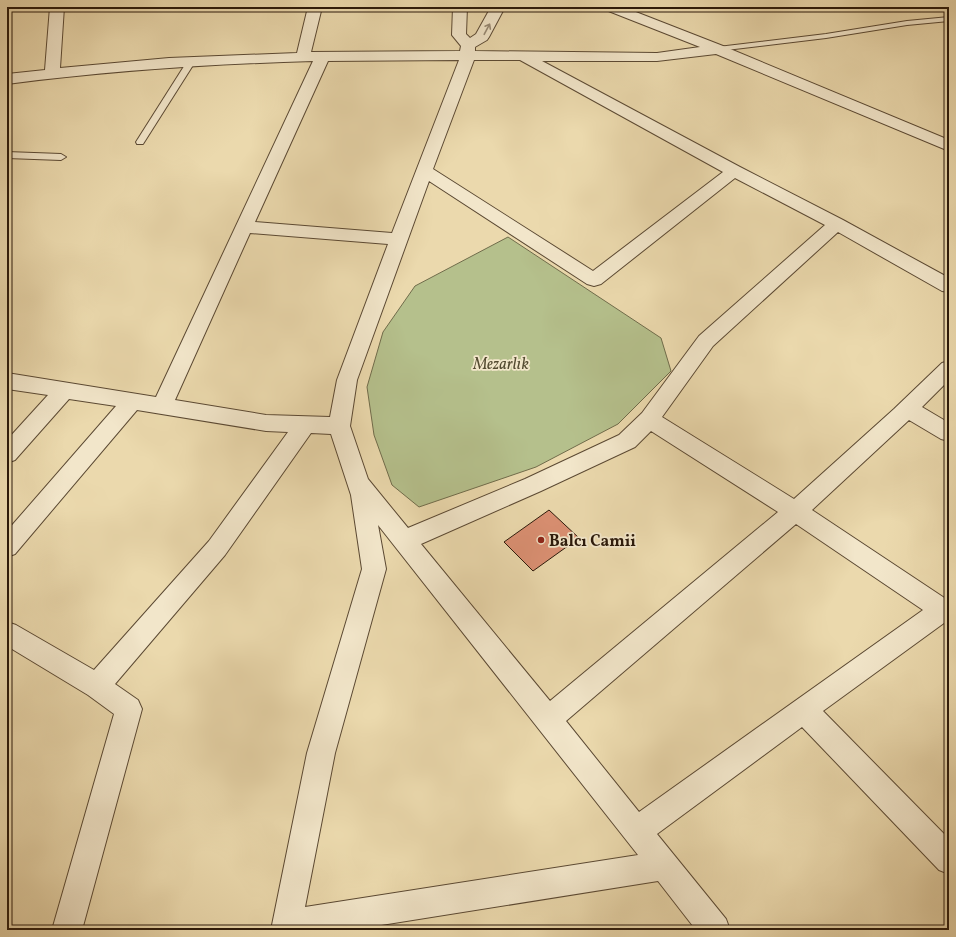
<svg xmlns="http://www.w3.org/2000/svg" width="956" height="937" viewBox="0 0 956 937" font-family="Vollkorn,serif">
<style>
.green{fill:#b5c08c;stroke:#706c4b}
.building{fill:#db9073;stroke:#2b190a}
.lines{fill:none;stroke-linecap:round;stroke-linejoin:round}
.service-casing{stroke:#5b4933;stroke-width:2}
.minor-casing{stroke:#5b4933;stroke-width:2}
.service{fill:#f2e6ca;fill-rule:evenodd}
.minor{fill:#f2e6ca;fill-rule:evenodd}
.oneway{stroke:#988a74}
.poi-dot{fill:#8f2418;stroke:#f2e6ca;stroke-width:1.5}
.labels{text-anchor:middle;stroke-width:3.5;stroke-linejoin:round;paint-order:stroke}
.park-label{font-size:16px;font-style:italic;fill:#544b31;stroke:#f2e6ca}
.poi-label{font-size:16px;font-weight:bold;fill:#2b190a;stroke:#f2e6ca;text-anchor:start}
</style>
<rect width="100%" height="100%" fill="#ebd9ad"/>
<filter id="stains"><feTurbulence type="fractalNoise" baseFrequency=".005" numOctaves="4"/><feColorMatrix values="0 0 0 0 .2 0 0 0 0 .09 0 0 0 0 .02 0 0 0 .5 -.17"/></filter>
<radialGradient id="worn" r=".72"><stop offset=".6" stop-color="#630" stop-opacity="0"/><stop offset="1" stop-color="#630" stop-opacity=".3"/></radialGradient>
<polygon class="green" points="508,237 661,338 671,371 618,424 536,467 419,507 392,485 374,435 367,387 383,332 415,286"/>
<polygon class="building" points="549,510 579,538 533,571 504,542"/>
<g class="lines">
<g class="service-casing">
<g id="service">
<polygon points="949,17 949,21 907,25 826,38 718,51 714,49 718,47 826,34 907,21"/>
<polygon points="188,60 194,60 195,62 143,144 137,144 136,142"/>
<polygon points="7,152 61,154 66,157 61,160 7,158"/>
</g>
</g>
<g class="minor-casing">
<path id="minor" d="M50 7H64L60 68 169 58 297 53 308 7H322L311 52 460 51 461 46 452 35 453 7H467L466 34 470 38 476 34 491 7H505L489 37 487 40 475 47V51L657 53 700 47 606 10 604 7H623L723 46 949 140V151L716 54 657 61H542L740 167 843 220 949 278V292L942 291 838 232 713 346 662 417 794 499 894 409 942 363 949 361V380L922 407 949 423V441L941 439 909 420 812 510 949 601V625L944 623 823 711 949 839V874L939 870 802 727 657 834 726 919 730 930H696L658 881 350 930H271L307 753 362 569 351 495 331 434 311 433 225 555 115 684 138 700 142 709 82 930H52L114 714 88 695 7 646V622L16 625 94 670 209 541 288 432 266 431 137 410 15 554 7 557V531L116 406 69 399 15 460 7 463V440L48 395 7 389V373L156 397 313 61C210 64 109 71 7 84V74L45 70ZM459 60 392 233 255 222 328 61ZM474 60H520L723 172 593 271 433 169ZM735 178 825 225 699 336 642 413 619 435 525 479 408 528 368 479 350 426 357 380 429 181 587 284 594 286 601 284ZM250 233 388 244 337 380 330 417 266 415 175 400ZM651 431 778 512 550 701 421 544 541 491 635 447ZM796 524 923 610 639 812 566 721ZM378 525 638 855 305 907 335 753 386 569Z"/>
</g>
<use href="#service" class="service"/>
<use href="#minor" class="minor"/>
</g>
<defs><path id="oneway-shaft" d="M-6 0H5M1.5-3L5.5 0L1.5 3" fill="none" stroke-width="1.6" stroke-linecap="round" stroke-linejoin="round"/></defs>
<use class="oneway" href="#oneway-shaft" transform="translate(487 29) rotate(-62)"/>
<circle class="poi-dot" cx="541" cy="540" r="4"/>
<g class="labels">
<g class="park-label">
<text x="501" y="369">Mezarlık</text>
</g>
<g class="poi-label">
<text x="549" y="546">Balcı Camii</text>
</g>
</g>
<rect width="956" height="937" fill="none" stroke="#ebd9ad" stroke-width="24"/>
<rect x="8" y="8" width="940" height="921" fill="none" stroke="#2b190a" stroke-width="2"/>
<rect x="12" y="12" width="932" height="913" fill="none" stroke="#2b190a"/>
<rect width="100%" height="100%" filter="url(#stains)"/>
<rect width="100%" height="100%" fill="url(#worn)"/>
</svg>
